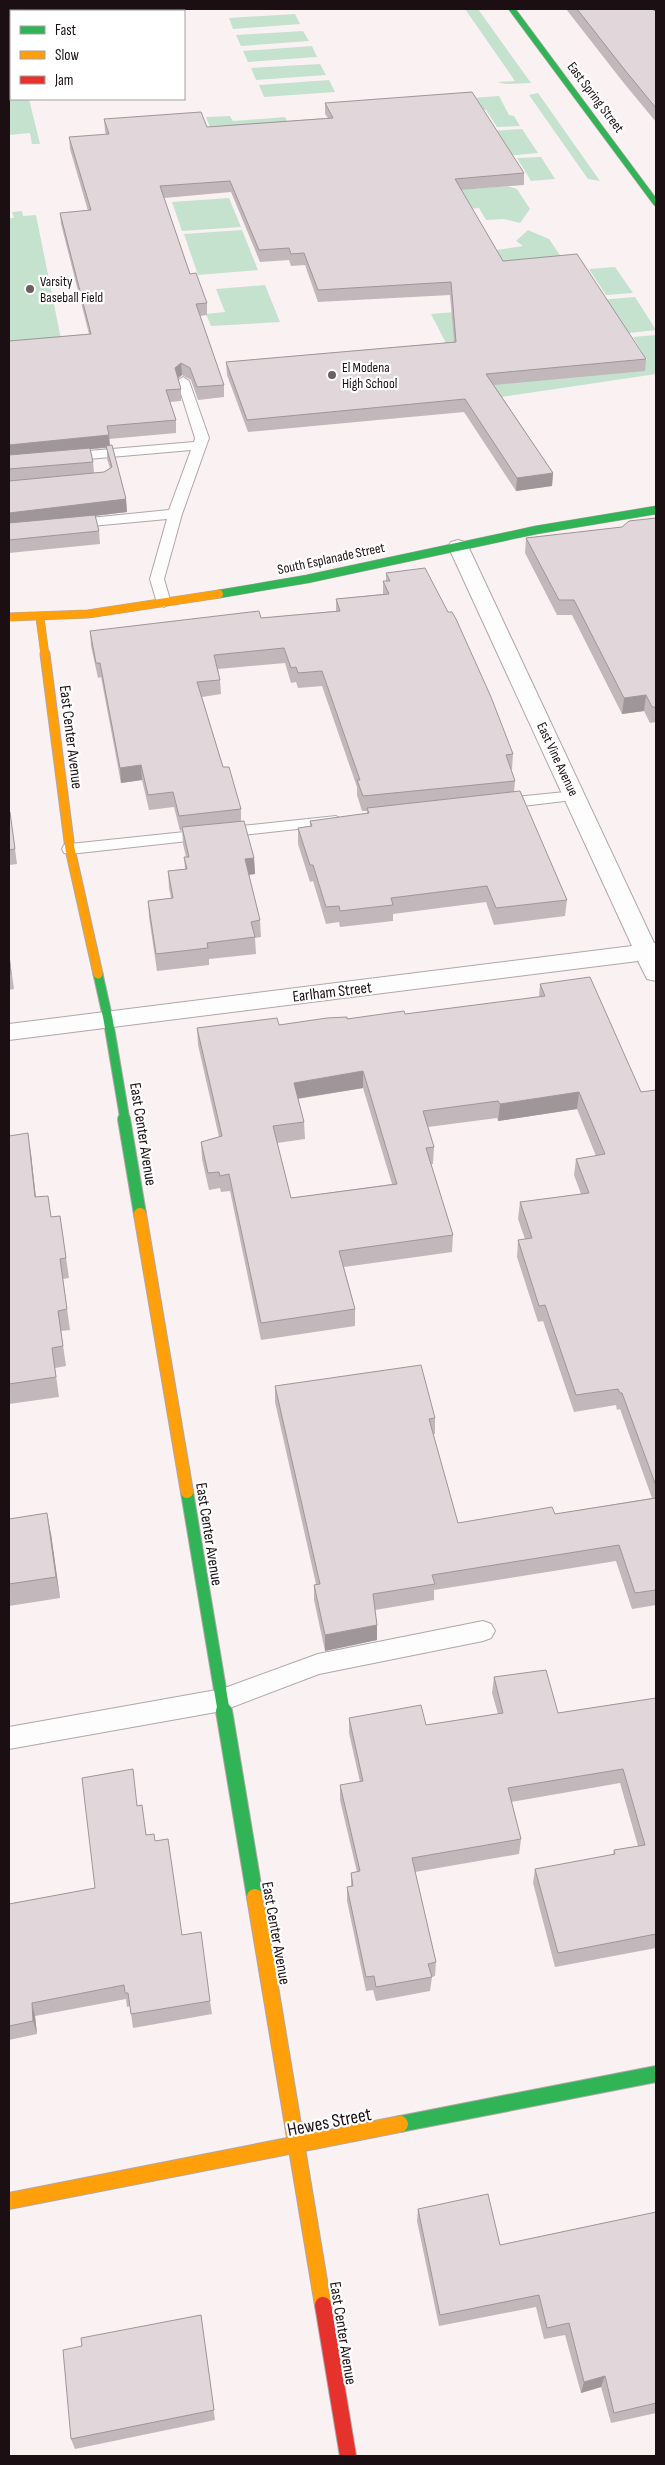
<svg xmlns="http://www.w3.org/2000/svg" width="665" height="2465" viewBox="0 0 665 2465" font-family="'Sofia Sans Condensed',sans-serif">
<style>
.green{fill:#c5e2cf}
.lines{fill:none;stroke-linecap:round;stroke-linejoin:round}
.lane-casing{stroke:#b1a6a9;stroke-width:2}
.street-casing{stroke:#b1a6a9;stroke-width:2}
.fast-far4-casing{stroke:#b1a6a9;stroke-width:7}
.fast-far3-casing{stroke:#b1a6a9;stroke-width:9}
.fast-far2-casing{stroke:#b1a6a9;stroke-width:11}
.fast-far1-casing{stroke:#b1a6a9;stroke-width:14}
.fast-casing{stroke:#b1a6a9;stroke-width:18}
.slow-far3-casing{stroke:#b1a6a9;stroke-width:9}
.slow-far2-casing{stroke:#b1a6a9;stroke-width:11}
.slow-far1-casing{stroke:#b1a6a9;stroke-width:14}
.slow-casing{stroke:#b1a6a9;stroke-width:18}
.jam-casing{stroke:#b1a6a9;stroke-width:18}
.lane{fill:#fefdfd;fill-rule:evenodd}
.street{fill:#fefdfd;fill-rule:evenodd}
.fast-far4{stroke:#30b455;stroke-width:5.5}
.fast-far3{stroke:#30b455;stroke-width:8}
.fast-far2{stroke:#30b455;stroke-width:9}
.fast-far1{stroke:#30b455;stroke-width:12}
.fast{stroke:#30b455;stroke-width:16}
.slow-far3{stroke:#ff9f0a;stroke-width:8}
.slow-far2{stroke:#ff9f0a;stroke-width:9}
.slow-far1{stroke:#ff9f0a;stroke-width:12}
.slow{stroke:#ff9f0a;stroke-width:16}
.jam{stroke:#e5322d;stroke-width:16}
.wall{fill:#c2b8bb;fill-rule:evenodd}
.shaded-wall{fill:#9e9698}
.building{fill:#e1d6d9;stroke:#9e9698;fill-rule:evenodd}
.poi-dot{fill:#6a5e61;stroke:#fff;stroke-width:2}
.labels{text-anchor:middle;stroke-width:4.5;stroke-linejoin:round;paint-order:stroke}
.far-street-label{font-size:14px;fill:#1c0f13;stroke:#fff}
.far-poi-label{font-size:14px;fill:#1c0f13;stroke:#fff;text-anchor:start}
.street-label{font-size:16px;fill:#1c0f13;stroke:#fff}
.near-street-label{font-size:19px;fill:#1c0f13;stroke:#fff}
</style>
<rect width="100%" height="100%" fill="#faf1f3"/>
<g class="green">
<polygon points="465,9 478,9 531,83 505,84 497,82 515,81"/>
<polygon points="9,12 11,23 11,99 29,99 40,144 32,144 30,133 9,135"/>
<polygon points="295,14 300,24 233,29 229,18"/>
<polygon points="303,31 309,41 241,46 236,35"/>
<polygon points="312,46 317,57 248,62 243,51"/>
<polygon points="320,64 326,75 256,80 251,68"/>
<polygon points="329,80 335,92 264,97 259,85"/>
<polygon points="538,93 600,181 588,179 529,95"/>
<polygon points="499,96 509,115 514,116 520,126 497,127 486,110 417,102"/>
<polygon points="230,116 233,121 285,117 291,129 213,135 206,117"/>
<polygon points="522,129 538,153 505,156 489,131"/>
<polygon points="541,157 555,179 531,181 517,158"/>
<polygon points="507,186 517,189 530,209 520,223 504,219 486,220 479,208 380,216 370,197"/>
<polygon points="229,198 241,227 182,231 172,202"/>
<polygon points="22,211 23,216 36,215 63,349 9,353 9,218 14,218 12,212"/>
<polygon points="242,230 258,270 198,275 184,234"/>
<polygon points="528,230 549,239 568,267 509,272 496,250 523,246 516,241"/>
<polygon points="615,267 633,293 606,295 589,269"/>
<polygon points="265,285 280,322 211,326 206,314 225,312 216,289"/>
<polygon points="635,297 656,330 620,334 598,300"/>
<polygon points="491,309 449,349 431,314"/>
<polygon points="656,335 656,374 462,403 475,387 647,360 633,337"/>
</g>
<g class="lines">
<g class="lane-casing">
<g id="lane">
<polygon points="183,377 189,381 209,438 182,514 164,579 171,603 164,607 157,603 150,579 167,519 70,528 63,524 70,520 169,510 191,450 65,461 58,457 65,453 194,442 195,438 177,381"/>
<polygon points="575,791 581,793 583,796 581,799 497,809 489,804 497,799"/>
<polygon points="336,816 344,821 342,824 70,854 64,853 62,849 64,845 70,844"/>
<polygon points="483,1621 491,1624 495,1631 491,1638 483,1641 319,1674 222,1711 9,1749 9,1727 222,1689 318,1654"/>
</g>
</g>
<g class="street-casing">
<polygon id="street" points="458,540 465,542 468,546 654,943 656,943 656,981 647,979 638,961 9,1040 9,1024 632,946 448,546 451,542"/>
</g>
<g class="fast-far4-casing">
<polyline id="fast-far4" points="512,9 656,203"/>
</g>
<g class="fast-far3-casing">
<polyline id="fast-far3" points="219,594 307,579 536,530 656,510"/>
</g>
<g class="fast-far2-casing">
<polyline id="fast-far2" points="98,974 108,1019 125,1120"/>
</g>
<g class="fast-far1-casing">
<g id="fast-far1">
<polyline points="124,1119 140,1214"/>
<polyline points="187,1492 224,1713"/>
</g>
</g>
<g class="fast-casing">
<g id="fast">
<polyline points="224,1711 255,1897"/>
<polyline points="400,2124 656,2074"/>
</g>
</g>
<g class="slow-far3-casing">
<g id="slow-far3">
<polyline points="9,617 88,614 219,594"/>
<polyline points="40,618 45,655"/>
</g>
</g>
<g class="slow-far2-casing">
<polyline id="slow-far2" points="45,654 70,849 98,974"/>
</g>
<g class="slow-far1-casing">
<polyline id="slow-far1" points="140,1214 187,1492"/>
</g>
<g class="slow-casing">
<g id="slow">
<polyline points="255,1897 323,2305"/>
<polyline points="9,2201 400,2124"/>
</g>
</g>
<g class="jam-casing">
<polyline id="jam" points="323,2305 348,2456"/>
</g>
<use href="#lane" class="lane"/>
<use href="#street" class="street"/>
<use href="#fast-far4" class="fast-far4"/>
<use href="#fast-far3" class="fast-far3"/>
<use href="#fast-far2" class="fast-far2"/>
<use href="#fast-far1" class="fast-far1"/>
<use href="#fast" class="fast"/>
<use href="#slow-far3" class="slow-far3"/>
<use href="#slow-far2" class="slow-far2"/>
<use href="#slow-far1" class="slow-far1"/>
<use href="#slow" class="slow"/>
<use href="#jam" class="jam"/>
</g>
<g class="wall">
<polygon points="566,9 652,9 653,10 655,11 654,9 656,9 656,122 623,82"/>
<path d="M325 103 524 173V185L461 190 503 261 646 359 645 371 494 385 553 473 552 486 516 491 464 412 248 432 227 375 226 362 454 342 450 295 318 302 305 265 291 266 289 260 260 262 231 192 164 198 190 274 207 303V315L200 316 224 385V397L198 400 191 380 182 375 178 379 181 389V401L170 402 176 420V433L109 439 110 446 126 499 127 512 95 516 99 531 100 544 9 553V341L89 334 61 224 60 213 88 211 70 149 69 137 106 135 105 131 104 119 207 127 328 118 325 114ZM107 448V459L110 468 104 472 94 473 93 462 90 449Z"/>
<polygon points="656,518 656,722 650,723 644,711 622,714 572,615 557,615 525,553 526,538 622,527"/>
<polygon points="386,573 513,754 512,769 511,769 515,781 514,792 567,900 565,916 494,925 486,902 393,914 393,921 340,927 339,922 326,924 313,881 310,882 298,844 298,828 310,826 310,821 367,814 367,811 362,811 357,795 357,787 322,686 298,688 296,682 291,683 285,663 218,669 220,680 221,694 202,697 223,767 241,809 241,821 254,858 255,874 249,875 260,920 261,937 255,938 256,954 209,959 209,965 157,971 149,917 148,901 171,898 169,888 168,871 185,869 184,857 186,857 183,844 182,830 180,831 174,807 149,810 142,780 121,783 101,677 98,678 91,646 90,631 261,618 336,611 336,599 383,594 383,581 386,581"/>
<polygon points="9,812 10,812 17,864 9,865"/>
<polygon points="9,953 14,989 9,990"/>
<path d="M540 984 641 1092 656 1090V1605L632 1609 616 1561 434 1590V1600L375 1610 377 1625V1640L325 1651 314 1600V1585L316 1584 275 1402V1386L435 1418V1434H433L458 1523 555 1514 652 1498 620 1409 617 1410 616 1405 574 1412 543 1321 538 1322 517 1257 518 1240 525 1239 518 1219 520 1202 581 1194 574 1175 576 1159 596 1156 577 1109 498 1121 497 1118 428 1127 434 1147 433 1164H431L453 1235 452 1252 344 1267 355 1309V1326L261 1340 230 1191 221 1192 220 1188 209 1190 202 1159 201 1142 219 1137 198 1045 197 1028 279 1025 405 1014 539 997ZM363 1088 392 1184 291 1198 277 1143 305 1139 304 1122 298 1099Z"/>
<polygon points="9,1136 31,1154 36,1197 51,1217 60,1216 69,1278 63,1279 70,1330 61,1331 66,1366 55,1368 59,1397 9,1404"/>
<polygon points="9,1519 51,1534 60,1598 9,1606"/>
<polygon points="494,1677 558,1713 656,1698 656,1948 555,1967 533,1883 535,1869 613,1855 614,1850 638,1846 620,1783 511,1802 521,1839 519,1854 415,1872 436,1962 435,1976 432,1977 430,1991 376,2001 373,1990 366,1991 347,1901 347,1887 351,1887 351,1873 357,1872 340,1800 340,1785 360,1782 349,1733 349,1718 426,1725 498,1714 492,1693"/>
<polygon points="137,1806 146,1835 155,1841 182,1935 210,2001 212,2014 133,2028 130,2006 127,2007 126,1999 35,2016 37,2034 9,2040 9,1904 95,1888"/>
<polygon points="418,2209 500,2245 656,2212 656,2413 611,2423 601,2387 581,2393 565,2335 544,2339 536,2307 439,2326 417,2221"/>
<polygon points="201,2315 215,2420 75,2449 71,2439 82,2346"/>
</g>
<g class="shaded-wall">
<polygon points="181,363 182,375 175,380 175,368"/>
<polygon points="109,435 110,447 9,458 9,445"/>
<polygon points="553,473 552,486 516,491 517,478"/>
<polygon points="126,499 127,512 9,526 9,513"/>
<polygon points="646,695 644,711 622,714 624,698"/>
<polygon points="141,765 142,780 121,783 120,768"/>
<polygon points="254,858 255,874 246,875 245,859"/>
<polygon points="363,1071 363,1088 294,1099 294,1083"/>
<polygon points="579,1092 577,1109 498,1121 500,1104"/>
<polygon points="28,1133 31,1154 38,1218 35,1197"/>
<polygon points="47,1513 51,1534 60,1598 56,1577"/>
<polygon points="377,1625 377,1640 325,1651 325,1635"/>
<polygon points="32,2003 35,2016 37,2034 33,2021"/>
<polygon points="605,2376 601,2387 581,2393 584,2382"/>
</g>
<g class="building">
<polygon points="577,9 652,9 653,10 656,11 656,108 624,69"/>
<polygon points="472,92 524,173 455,179 503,261 577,254 646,359 486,374 553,473 517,478 465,399 247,420 226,362 456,342 451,282 318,290 304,253 291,254 289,248 259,250 230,181 160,186 190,274 196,273 207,303 196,304 224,385 197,387 190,368 181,363 175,368 181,389 166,390 176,420 107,426 109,435 9,445 9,341 91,334 60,213 91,210 69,137 109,134 104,119 201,112 207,127 333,118 325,103"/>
<polygon points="112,445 126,499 9,513 9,481 104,472 112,467 106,446"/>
<polygon points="90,448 93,462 9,469 9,455"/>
<polygon points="95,515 99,531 9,540 9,523"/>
<polygon points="656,518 656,707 652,707 646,695 624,698 574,600 559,600 526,538 622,527 629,521"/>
<polygon points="425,568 448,612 452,612 456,619 491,697 513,754 506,755 515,781 363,796 357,780 360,780 322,671 298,673 296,667 291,668 284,648 214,655 220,680 197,682 223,767 229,767 241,809 179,816 173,792 148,795 141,765 120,768 100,663 96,663 90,631 259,611 261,618 340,611 336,599 389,594 383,581 390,581 386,573"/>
<polygon points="520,791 567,900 496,908 487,886 391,898 393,905 340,911 339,906 326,907 313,865 310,865 298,828 312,826 310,821 369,813 367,808"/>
<polygon points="9,812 10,812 15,849 9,850"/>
<polygon points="244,821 254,858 245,859 260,920 251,922 255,937 207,943 208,948 156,954 148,901 173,898 168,871 187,869 184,857 189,857 182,827"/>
<polygon points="9,954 11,974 9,974"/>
<path d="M590 977 641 1092 656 1090V1486L622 1393H620L618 1389 576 1395 545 1305 539 1306 518 1240 532 1238 520 1202 589 1193 576 1159 605 1154 579 1092 500 1104 498 1101 423 1111 434 1147 426 1148 453 1235 339 1251 355 1309 261 1323 229 1174 220 1176 219 1172 208 1173 201 1142 222 1136 197 1028 277 1018 279 1025 327 1018 347 1017V1019L404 1011 405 1014 545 996 540 984ZM363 1071 397 1184 291 1198 273 1126 304 1122 294 1083Z"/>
<polygon points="28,1133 35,1197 48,1196 51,1217 60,1216 66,1258 60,1259 67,1309 58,1311 63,1346 52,1348 56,1377 9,1384 9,1136"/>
<polygon points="421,1365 435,1418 429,1419 458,1523 552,1507 555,1514 656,1498 656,1590 635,1593 619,1545 432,1575 435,1584 373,1594 377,1625 325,1635 314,1585 320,1584 275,1386"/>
<polygon points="47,1513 56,1577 9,1584 9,1519"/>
<polygon points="546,1670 558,1713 656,1698 656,1934 558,1953 535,1869 615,1854 614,1850 645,1845 623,1769 508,1788 521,1839 412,1858 436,1962 428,1964 432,1977 376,1987 374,1976 366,1977 347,1887 353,1886 351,1873 360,1871 340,1785 363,1781 349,1718 421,1705 426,1725 503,1713 494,1677"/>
<polygon points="133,1769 137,1806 142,1805 146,1835 154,1834 155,1841 168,1839 182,1935 201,1932 210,2001 131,2014 128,1993 125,1993 124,1985 32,2003 33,2021 9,2026 9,1904 95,1888 82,1778"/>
<polygon points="488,2194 500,2245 656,2212 656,2403 614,2413 605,2376 584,2382 569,2323 547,2328 539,2295 440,2315 418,2209"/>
<polygon points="201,2315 214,2410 71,2439 63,2350 82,2346 81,2338"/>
</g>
<g class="poi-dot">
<circle cx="30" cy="289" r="5"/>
<circle cx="332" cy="375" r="5"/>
</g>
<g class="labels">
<g class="far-street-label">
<text transform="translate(596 97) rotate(53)" y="5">East Spring Street</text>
<text transform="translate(331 558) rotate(-12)" y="5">South Esplanade Street</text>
<text transform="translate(558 759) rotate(65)" y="5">East Vine Avenue</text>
</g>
<g class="far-poi-label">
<text x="40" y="286">Varsity<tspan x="40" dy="16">Baseball Field</tspan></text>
<text x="342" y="372">El Modena<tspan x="342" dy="16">High School</tspan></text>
</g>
<g class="street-label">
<text transform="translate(72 737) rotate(83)" y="6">East Center Avenue</text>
<text transform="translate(332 991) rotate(-7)" y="6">Earlham Street</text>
<text transform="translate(144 1134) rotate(81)" y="6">East Center Avenue</text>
<text transform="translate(210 1534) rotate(81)" y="6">East Center Avenue</text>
<text transform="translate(277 1933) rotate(80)" y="6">East Center Avenue</text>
<text transform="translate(344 2333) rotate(81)" y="6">East Center Avenue</text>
</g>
<g class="near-street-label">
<text transform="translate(329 2121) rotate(-11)" y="7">Hewes Street</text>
</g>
</g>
<rect width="665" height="2465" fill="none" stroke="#1c0f13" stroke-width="20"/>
<rect x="10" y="10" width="175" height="90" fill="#ffffff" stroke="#a49fa1"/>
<rect x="20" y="26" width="25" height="8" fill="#30b455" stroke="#a49fa1"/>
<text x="55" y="35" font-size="15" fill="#1c0f13">Fast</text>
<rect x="20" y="51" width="25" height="8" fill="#ff9f0a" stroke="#a49fa1"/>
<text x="55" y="60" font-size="15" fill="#1c0f13">Slow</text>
<rect x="20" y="76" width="25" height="8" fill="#e5322d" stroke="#a49fa1"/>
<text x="55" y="85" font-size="15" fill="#1c0f13">Jam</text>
</svg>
